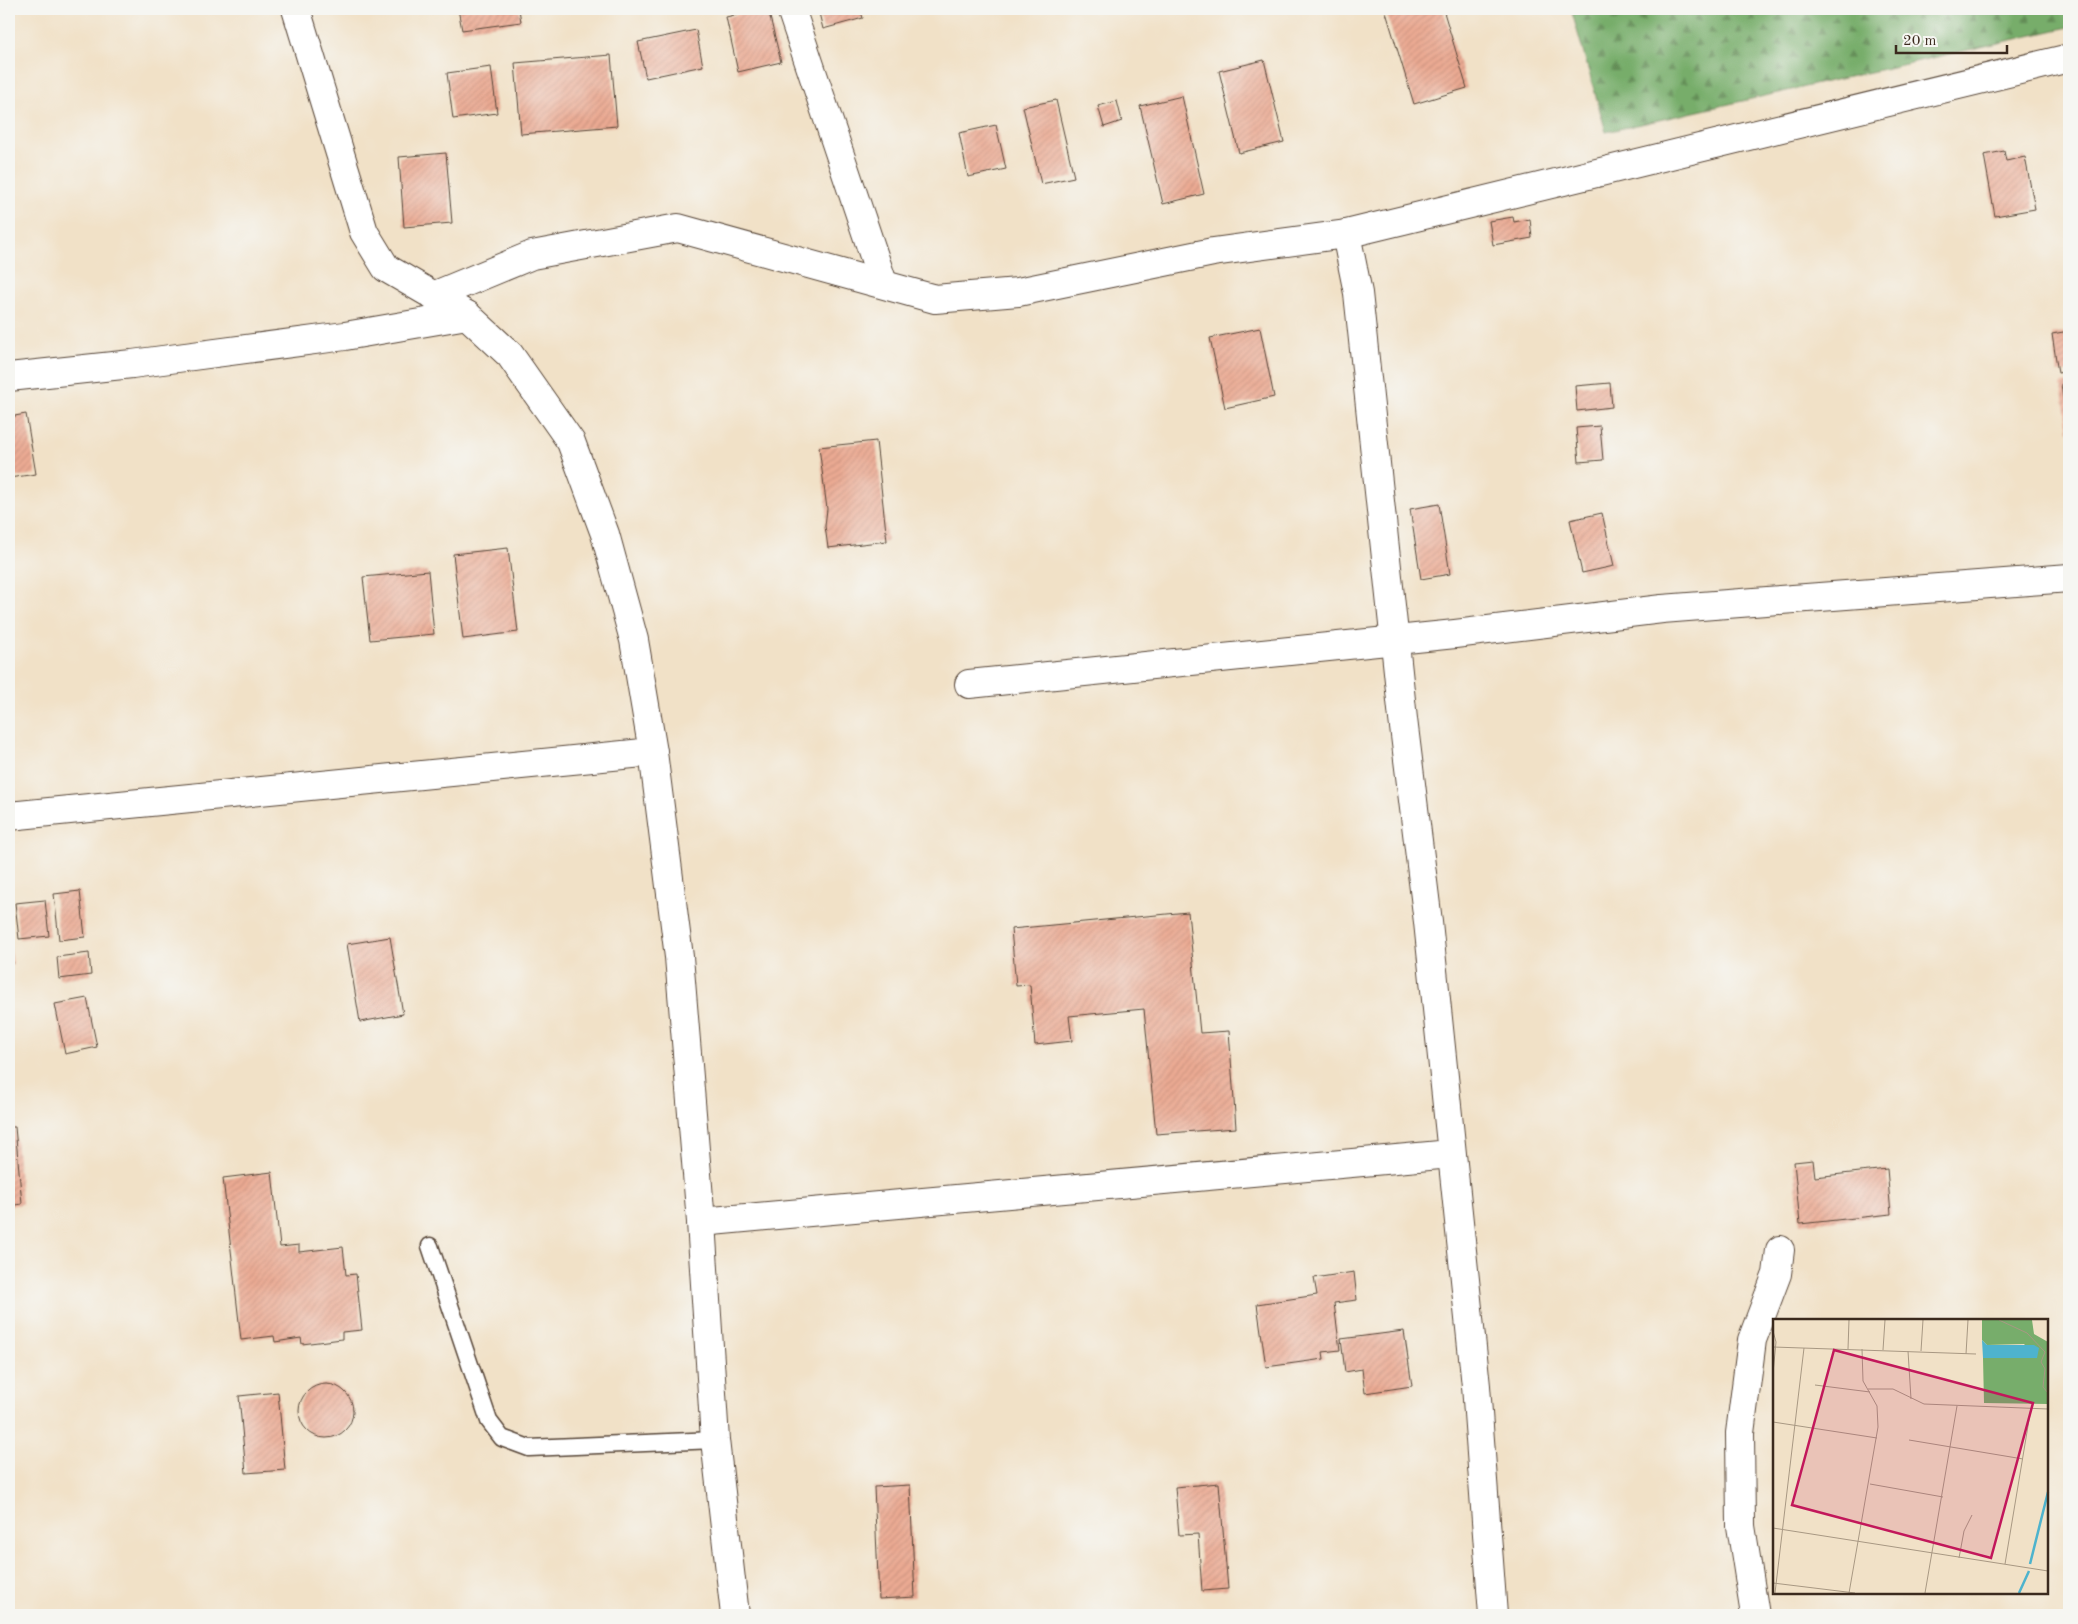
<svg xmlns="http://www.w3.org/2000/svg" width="2078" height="1624" viewBox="0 0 2078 1624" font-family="'Old Standard TT',serif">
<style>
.forest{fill:url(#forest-firs);stroke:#596c44}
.building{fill:url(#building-hatch)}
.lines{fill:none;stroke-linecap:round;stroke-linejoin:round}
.service-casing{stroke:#564537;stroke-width:19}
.minor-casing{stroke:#564537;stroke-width:30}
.service{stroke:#fff;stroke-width:16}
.minor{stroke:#fff;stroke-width:28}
.inset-river{fill:none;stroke:#4eb3cd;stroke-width:2.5}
.inset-road{fill:none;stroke:#a89883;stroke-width:1}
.view{fill:#c2185b;fill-opacity:0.15;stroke:#c2185b;stroke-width:2.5}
.inset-edge{fill:none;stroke:#3b2a1e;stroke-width:2.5}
</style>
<defs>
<pattern id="forest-firs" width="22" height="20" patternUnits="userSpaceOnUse" patternTransform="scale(1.25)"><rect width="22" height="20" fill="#77ad6b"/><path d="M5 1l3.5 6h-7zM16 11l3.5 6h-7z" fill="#638d57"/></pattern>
<pattern id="building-hatch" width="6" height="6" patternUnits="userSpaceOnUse" patternTransform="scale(1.25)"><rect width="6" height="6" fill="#ebaa93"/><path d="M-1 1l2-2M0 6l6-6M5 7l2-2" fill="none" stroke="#ca927e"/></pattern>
</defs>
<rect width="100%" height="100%" fill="#f6f6f2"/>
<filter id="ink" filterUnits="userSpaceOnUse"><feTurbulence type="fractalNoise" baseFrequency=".02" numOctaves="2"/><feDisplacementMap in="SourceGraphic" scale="10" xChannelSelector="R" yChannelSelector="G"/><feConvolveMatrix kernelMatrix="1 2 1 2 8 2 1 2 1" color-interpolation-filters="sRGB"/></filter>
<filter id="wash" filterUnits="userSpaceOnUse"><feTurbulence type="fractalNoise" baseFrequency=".0096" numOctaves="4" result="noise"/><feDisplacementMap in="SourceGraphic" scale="20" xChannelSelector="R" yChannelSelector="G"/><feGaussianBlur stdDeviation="1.12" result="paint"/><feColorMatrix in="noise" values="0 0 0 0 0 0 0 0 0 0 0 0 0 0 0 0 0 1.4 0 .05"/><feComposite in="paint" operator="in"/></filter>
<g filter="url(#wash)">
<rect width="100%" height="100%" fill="#f1e1c7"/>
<polygon class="forest" points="1571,9 2069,9 2069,27 1606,132"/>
<g id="blocks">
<g class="building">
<polygon points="458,9 519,9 521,22 462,30"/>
<polygon points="761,9 768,9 781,62 738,72 726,17"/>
<polygon points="818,9 860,9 863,18 823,29"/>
<polygon points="1385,9 1443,9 1467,88 1414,104"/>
<polygon points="696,30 703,66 646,78 638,42"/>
<polygon points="611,55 617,126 521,134 515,63"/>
<polygon points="1264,60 1284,142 1239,153 1219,71"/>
<polygon points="491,67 497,113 453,119 447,73"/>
<polygon points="1182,96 1204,194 1163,204 1140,106"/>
<polygon points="1056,100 1074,177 1041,184 1023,107"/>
<polygon points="1117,101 1122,121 1104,127 1098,106"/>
<polygon points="996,125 1006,169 968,177 959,133"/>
<polygon points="2004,151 2006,161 2025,157 2035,209 1995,216 1984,155"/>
<polygon points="446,153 452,223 404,227 399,157"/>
<polygon points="1513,217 1514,222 1530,219 1532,238 1493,245 1489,221"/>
<polygon points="1260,328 1274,397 1225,408 1210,338"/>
<polygon points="2069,331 2069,371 2058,373 2052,334"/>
<polygon points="1610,383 1612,407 1577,411 1575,386"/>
<polygon points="2069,383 2069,431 2068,431 2061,384"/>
<polygon points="26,414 36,474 9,478 9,417"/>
<polygon points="1600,426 1603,460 1579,462 1576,428"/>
<polygon points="876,441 887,541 828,548 825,526 827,509 819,447"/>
<polygon points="1439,504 1450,574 1421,579 1410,509"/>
<polygon points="1602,513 1614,566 1582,573 1570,520"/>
<polygon points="508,548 518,632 463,639 453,554"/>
<polygon points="428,571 434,634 370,640 363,577"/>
<polygon points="80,891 85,937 59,940 54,894"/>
<polygon points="45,900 49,936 19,939 15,903"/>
<polygon points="1188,912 1200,1033 1229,1031 1236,1128 1156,1134 1144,1009 1069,1016 1072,1041 1035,1045 1030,985 1016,986 1011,929"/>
<polygon points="390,937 403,1014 360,1022 347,944"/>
<polygon points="9,941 13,964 9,965"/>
<polygon points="89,953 91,975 59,979 57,957"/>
<polygon points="87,998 97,1047 65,1054 55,1004"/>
<polygon points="9,1127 15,1127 22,1204 9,1206"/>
<polygon points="1813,1160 1815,1177 1887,1169 1891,1214 1800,1224 1794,1162"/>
<polygon points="272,1172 280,1247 299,1245 299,1252 343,1247 346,1275 356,1274 362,1330 342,1332 342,1339 302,1344 301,1338 275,1342 274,1336 241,1340 223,1178"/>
<polygon points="1354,1272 1357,1300 1334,1303 1340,1350 1323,1352 1324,1359 1266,1367 1257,1304 1317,1295 1314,1278"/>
<polygon points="1404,1331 1412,1386 1365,1393 1362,1369 1345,1372 1341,1339"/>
<circle cx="326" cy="1411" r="27"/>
<polygon points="278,1392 285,1470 246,1473 239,1396"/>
<polygon points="1219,1483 1228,1589 1202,1591 1198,1534 1179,1535 1175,1487"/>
<polygon points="910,1485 915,1597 879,1599 874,1487"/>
</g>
</g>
</g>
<g filter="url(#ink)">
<use href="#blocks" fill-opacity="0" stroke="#564537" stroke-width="1"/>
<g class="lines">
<g class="service-casing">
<polyline id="service" points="430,1246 489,1421 502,1438 529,1448 715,1440"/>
</g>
<g class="minor-casing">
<g id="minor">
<polyline points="296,9 364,232 386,268 467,315 510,355 571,442 605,534 634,640 653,752 679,957 701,1222 715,1440 735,1615"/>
<polyline points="791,9 883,283"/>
<polyline points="1346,234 1358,293 1403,719 1428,922 1476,1386 1493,1615"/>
<polyline points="433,296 532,255 678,228 935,299 1018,292 1213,252 1346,234 2069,58"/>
<polyline points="9,377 132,364 345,336 467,315"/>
<polyline points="969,684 1455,634 1662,609 2069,578"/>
<polyline points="9,816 653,752"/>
<polyline points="701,1222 1451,1154"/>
<polyline points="1755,1615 1741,1526 1740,1433 1752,1340 1777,1274 1780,1250"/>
</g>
</g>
<use href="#service" class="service"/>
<use href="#minor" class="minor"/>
</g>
</g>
<g transform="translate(1773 1319)">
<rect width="275" height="275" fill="#f1e1c7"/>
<path d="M209 1H259L261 15 275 23V85L211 84 210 39H264L251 25 214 26 209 21Z" fill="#77ad6b"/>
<path d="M209 21 214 26H261L266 29 264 39H210Z" fill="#4eb3cd"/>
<path class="inset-river" d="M257 245 275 173M246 274 256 252"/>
<path class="inset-road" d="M226 1 254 14 272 33 268 43 272 50 270 68 275 74M0 12 3 23 0 54M0 28 203 35M75 30 76 1M110 31 112 1M135 32 138 80M148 32 150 1M193 35 195 1M42 66 97 73M95 70H120L151 85 275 90M0 103 104 119M136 121 250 140M97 165 170 178M0 209 275 252M186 239 191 212 199 196M232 245 258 89M0 264 82 274M2 274 31 29M76 274 105 108 104 87 90 62 89 30M152 274 184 87"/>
<path class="view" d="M61 31 260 84 218 239 19 186Z"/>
<rect width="275" height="275" class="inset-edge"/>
</g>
<rect width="2078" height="1624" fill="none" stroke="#f6f6f2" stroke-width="30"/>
<path d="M1896 45v8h111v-8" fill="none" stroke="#3b2a1e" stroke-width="2.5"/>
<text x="1903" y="45" font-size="15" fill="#3b2a1e" stroke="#f6f6f2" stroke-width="4" paint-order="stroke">20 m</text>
</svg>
